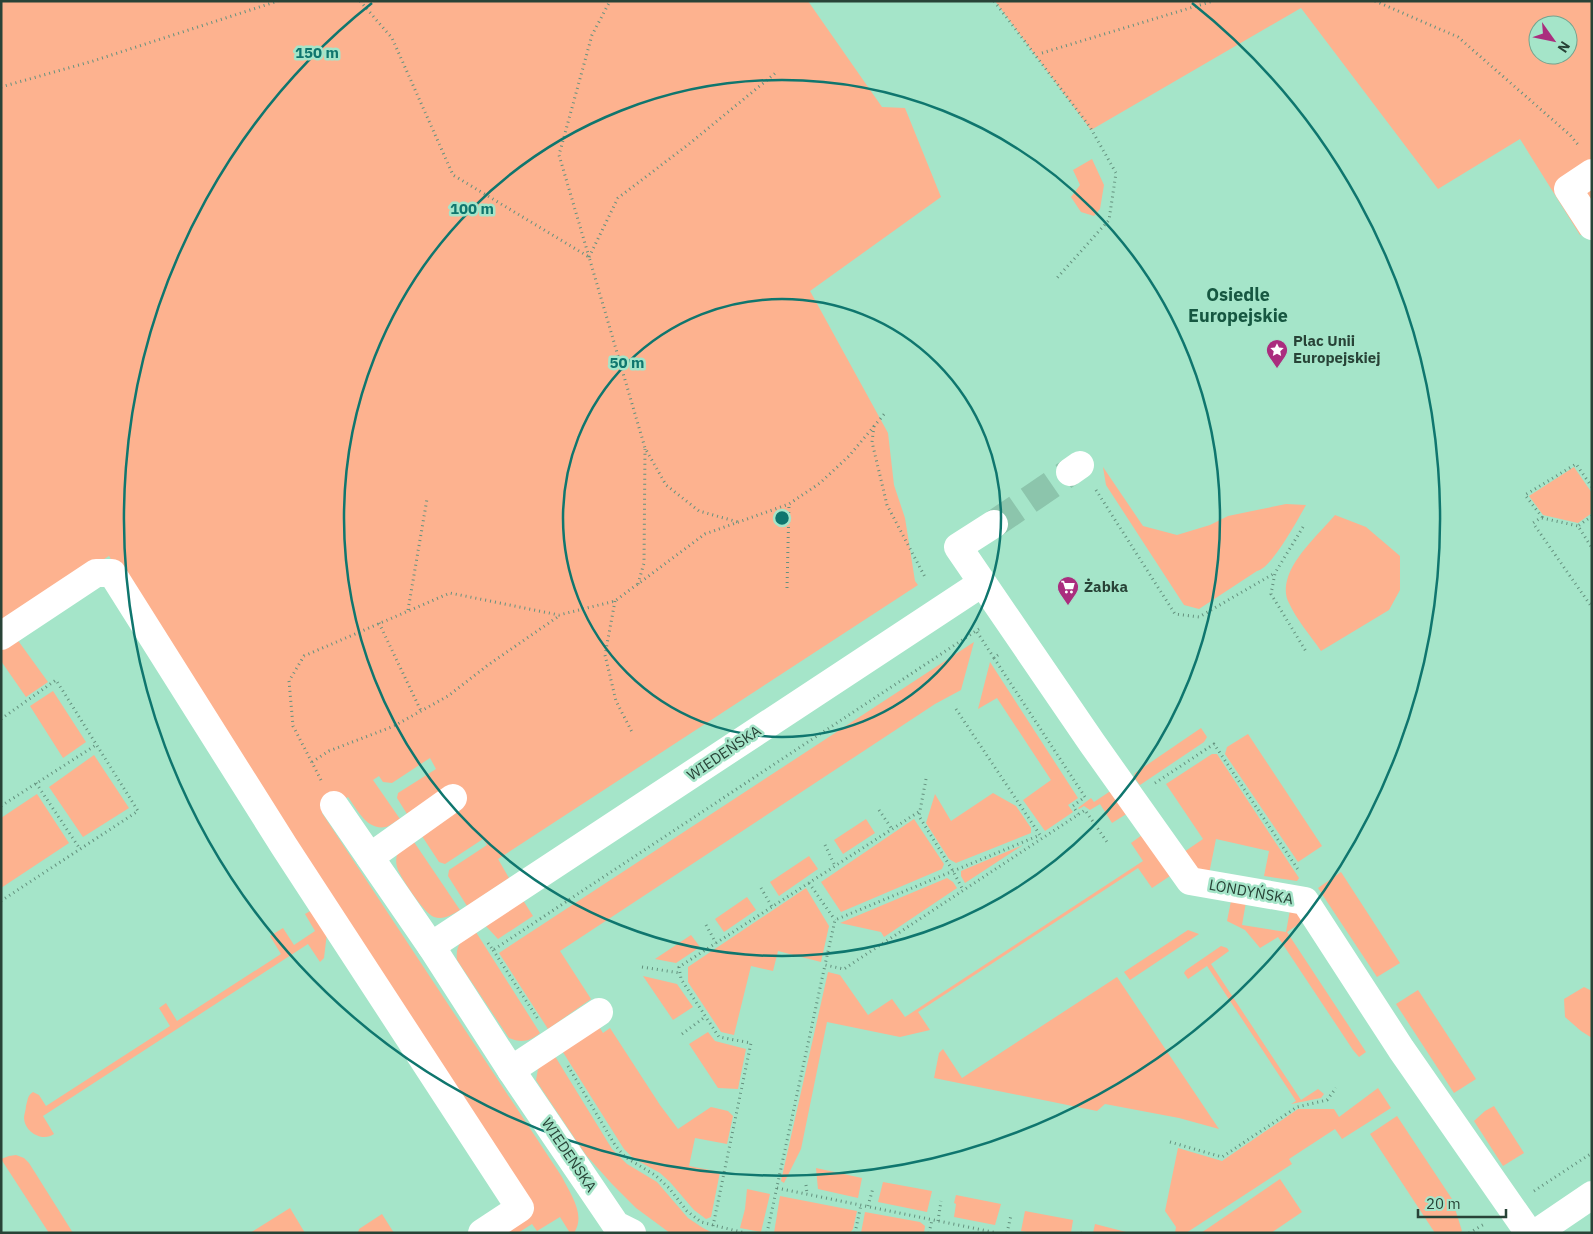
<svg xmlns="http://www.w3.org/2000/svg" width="1593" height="1234" viewBox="0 0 1593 1234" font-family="'IBM Plex Sans',sans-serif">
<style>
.green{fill:#fdb28f;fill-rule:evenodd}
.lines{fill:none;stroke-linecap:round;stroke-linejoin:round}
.minor-tunnel{stroke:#8cc5ac;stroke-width:28;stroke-dasharray:28 14;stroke-linecap:butt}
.path{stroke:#64917e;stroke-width:3;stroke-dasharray:1 4;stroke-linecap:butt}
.minor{stroke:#fff;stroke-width:28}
.ring{fill:none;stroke:#0f766e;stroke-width:2.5}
.labels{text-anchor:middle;stroke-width:5;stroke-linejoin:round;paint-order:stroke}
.poi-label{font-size:15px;font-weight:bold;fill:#284337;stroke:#a5e5c9;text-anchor:start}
.street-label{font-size:15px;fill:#284337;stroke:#a5e5c9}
.quarter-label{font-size:18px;font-weight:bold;fill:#165741;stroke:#a5e5c9}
.centre{fill:#0f766e;stroke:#a5e5c9;stroke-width:2.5}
.ring-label{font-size:15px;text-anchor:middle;font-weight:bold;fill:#0f766e;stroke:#a5e5c9;stroke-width:5;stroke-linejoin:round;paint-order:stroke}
</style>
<rect width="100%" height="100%" fill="#a5e5c9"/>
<g class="green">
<path d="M1 1H808L882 107 905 108 941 197 810 291 888 433 894 485 905 518 915 581 918 585 498 859 509 878 467 906 448 876 449 870 487 845 483 839 445 864 439 862 420 833 448 787 407 814 397 798 398 793 436 769 430 758 392 783 383 782 379 776 373 780 400 819C395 821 390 826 386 827 367 831 357 809 348 797L322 813 562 1177C571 1195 586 1215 574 1233H570L560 1217 537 1231 532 1224 518 1233H495L532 1209 287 834 109 556 1 624Z"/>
<path d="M995 1H1592V227L1580 235 1520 139 1438 189 1301 8 1091 130ZM1538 25H1568V55H1538Z"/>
<polygon points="1092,159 1104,185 1100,209 1094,216 1081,212 1071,197 1080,185 1073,170"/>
<path d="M1103 467 1143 526 1177 535 1210 525 1228 516 1286 504 1306 505C1298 519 1272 568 1257 571L1199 609 1184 605 1106 485Z"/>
<polygon points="1574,467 1592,493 1592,513 1578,523 1543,515 1529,496"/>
<path d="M1335 515 1366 527 1400 556V590L1389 610 1321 651C1311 636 1296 619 1289 603 1274 572 1318 536 1335 515Z"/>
<polygon points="14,635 48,682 26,697 1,661 1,644"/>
<polygon points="974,642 961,690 935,704 560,951 591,999 548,1029 499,953"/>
<polygon points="990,662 1078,798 1068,805 1073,812 1045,831 1023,800 1051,780 997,698 978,709"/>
<polygon points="53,691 86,742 63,758 30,706"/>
<polygon points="1201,728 1207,737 1204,742 1140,785 1134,777 1135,773"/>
<polygon points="1248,734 1322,846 1298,862 1225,754 1227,747"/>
<polygon points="1212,754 1217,754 1299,878 1297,881 1264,876 1269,851 1216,839 1209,874 1196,872 1184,852 1203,839 1166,784"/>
<polygon points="94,755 129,808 83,837 49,787"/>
<polygon points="1112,790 1128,813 1112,823 1100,804 1090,810 1084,806 1079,809 1078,808 1091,798 1094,802"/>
<polygon points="993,793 1016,806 1031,828 1031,833 956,863 949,859 926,823 935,794 951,821"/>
<polygon points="37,794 69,843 1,888 1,818"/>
<polygon points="866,819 875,833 843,854 834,840"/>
<polygon points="914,819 944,864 942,869 841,912 821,882"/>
<polygon points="1142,835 1170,876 1152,888 1138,868 918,1012 930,1030 900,1037 827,1022 801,1149 784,1183 781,1181 828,972 840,975 868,1015 892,999 905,1017 1143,861 1131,843"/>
<path d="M412 839 460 910C451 915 444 920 434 917 424 913 404 882 399 872 396 866 395 858 398 853 400 848 408 843 412 839Z"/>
<polygon points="1023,845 965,883 961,876 961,871"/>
<polygon points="809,856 818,869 779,896 770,882"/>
<polygon points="1341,872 1400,963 1377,977 1318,888"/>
<polygon points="947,878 953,882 957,888 884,937 881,932 840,923"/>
<polygon points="806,888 829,926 821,962 778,951 773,971 751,966 734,1035 721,1032 688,982 688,967"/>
<polygon points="521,897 533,916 498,939 483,923"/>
<polygon points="747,897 756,910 724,932 715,919"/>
<polygon points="1231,901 1246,902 1242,925 1286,932 1290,910 1298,911 1305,920 1287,932 1366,1052 1359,1057 1353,1050 1278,937 1260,948 1245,930 1227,921"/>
<path d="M312 910 327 933 324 958 320 962 308 944 43 1116 54 1134C43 1142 25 1133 24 1118 24 1114 26 1110 26 1106 28 1100 27 1096 33 1092L39 1095 46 1106 170 1026 159 1008 166 1003 177 1021 281 954 270 936 283 928 294 945 315 931 305 914Z"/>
<path d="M474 929 540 1033C529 1042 521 1043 509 1038L457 960C455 944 463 939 474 929Z"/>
<polygon points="1188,930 1199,934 1130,980 1124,972"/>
<polygon points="691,935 700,947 676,963 655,959"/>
<polygon points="1221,946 1227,948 1229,951 1211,964 1301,1100 1318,1089 1324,1094 1321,1098 1291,1104 1296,1101 1207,966 1188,979 1184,973 1186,970"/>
<polygon points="643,976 677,984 693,1007 673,1020"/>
<polygon points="1117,977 1219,1129 1179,1118 1105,1104 1097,1111 934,1078 939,1053 943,1049 962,1078"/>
<polygon points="1584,987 1592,991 1592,1038 1581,1031 1565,1017 1564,999"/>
<polygon points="1418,990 1476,1079 1454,1093 1396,1004"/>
<polygon points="598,1025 603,1033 610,1028 660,1105 678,1129 711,1107 728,1111 733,1116 727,1144 695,1138 689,1166 720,1172 711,1217 706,1219 694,1210 670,1182 660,1173 633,1158 624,1149 561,1049"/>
<polygon points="708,1032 715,1041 746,1049 738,1089 718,1088 689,1044"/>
<polygon points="553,1053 612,1149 627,1164 657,1182 688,1218 703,1228 713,1233 670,1233 636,1208 612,1184 586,1155 543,1091 536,1080 538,1069"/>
<polygon points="1378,1088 1391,1108 1342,1139 1335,1129 1289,1159 1292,1164 1186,1233 1175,1233 1176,1227 1165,1211 1178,1148 1222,1161 1298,1109 1334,1109 1339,1117"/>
<polygon points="1494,1106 1524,1153 1503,1166 1474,1121 1485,1111"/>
<polygon points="1397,1116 1452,1199 1462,1231 1459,1233 1435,1233 1370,1134"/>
<polygon points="16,1155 24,1158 29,1163 73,1233 49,1233 1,1159 9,1156"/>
<polygon points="816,1168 862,1178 858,1198 818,1189"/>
<polygon points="1280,1179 1302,1212 1271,1233 1201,1233"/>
<polygon points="883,1182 932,1191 927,1212 878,1202"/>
<polygon points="747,1189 770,1194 761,1232 740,1228 745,1209"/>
<polygon points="956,1195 1001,1204 995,1225 954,1217 956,1204 954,1203"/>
<polygon points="780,1196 857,1211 853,1229 850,1233 774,1233"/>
<polygon points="290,1208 305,1233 250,1233"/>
<polygon points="1025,1211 1073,1220 1071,1233 1032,1233 1021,1231"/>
<polygon points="865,1212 920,1222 925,1226 924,1233 861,1233"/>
<polygon points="382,1214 394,1233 358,1233 359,1229"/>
<polygon points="1095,1224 1130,1233 1131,1233 1093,1233"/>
</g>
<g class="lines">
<polyline class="minor-tunnel" points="994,524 1070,472"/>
<g class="path">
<polyline points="360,1 392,38 453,175 589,257 645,448 666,485 699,511 738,522"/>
<polyline points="994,1 1090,127 1116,173 1109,220 1057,278"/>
<polyline points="1375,1 1458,37 1570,135 1580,147"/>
<polyline points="1042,53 1213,1"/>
<polyline points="1,87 93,61 278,1"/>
<polyline points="589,257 618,198 689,144 778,71"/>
<polyline points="589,257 559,155 592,35 610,1"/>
<polyline points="874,426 872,442 887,505 926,579"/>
<polyline points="1592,487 1576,464 1525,495 1542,517 1533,523 1591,606 1592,603"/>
<polyline points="1096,490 1175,614 1199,617 1275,573"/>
<polyline points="1592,516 1578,526 1592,548"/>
<polyline points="1542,518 1578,526"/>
<polyline points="1303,527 1275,573 1271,594 1307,653"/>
<polyline points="638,584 644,563 645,449"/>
<polyline points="787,588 789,504"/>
<polyline points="615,601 605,655 616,701 632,732"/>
<polyline points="408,610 427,499"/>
<polyline points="379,623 421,711"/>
<polyline points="977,632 994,658"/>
<polyline points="998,655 994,658 1085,797 1073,806 1078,814"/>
<polyline points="956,709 1040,835 835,920 825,965 844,969 1085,810 1107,842"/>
<polyline points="1,719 56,680 138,811 1,901"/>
<polyline points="312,762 329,751 394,726 448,696 488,665 559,616"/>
<polyline points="926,779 919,816 953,871 963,890"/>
<polyline points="321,780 293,726 289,681 304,656 450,593 559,615 615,601 705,534 789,504 820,483 849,456 886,412"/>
<polyline points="36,783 80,849"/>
<polyline points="1155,783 1214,744 1299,871"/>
<polyline points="1,806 96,745"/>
<polyline points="879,810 892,829"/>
<polyline points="825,845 835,866"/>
<polyline points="809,883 835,920"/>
<polyline points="761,888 772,907"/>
<polyline points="706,925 716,943"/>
<polyline points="488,943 493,950 979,629"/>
<polyline points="493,950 538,1019"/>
<polyline points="642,967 680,973"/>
<polyline points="682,1034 705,1017"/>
<polyline points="568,1066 615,1145 625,1157 655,1175 669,1188 687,1211 701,1222 745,1233"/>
<polyline points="1170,1142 1222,1157 1297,1107 1327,1100 1336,1088"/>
<polyline points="806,1185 807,1194"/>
<polyline points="777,1188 997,1233"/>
<polyline points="1534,1191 1592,1153"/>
<polyline points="868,1206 873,1188"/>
<polyline points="938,1221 941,1201"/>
<polyline points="713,1226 751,1043 719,1037 681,979 679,967 920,811"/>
<polyline points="767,1233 825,965"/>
<polyline points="855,1233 861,1205"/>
<polyline points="929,1233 932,1220"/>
<polyline points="1007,1233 1011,1215"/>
<polyline points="1082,1233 1083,1230"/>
<polyline points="1469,1233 1486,1223"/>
</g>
<g class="minor">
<polyline points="1592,173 1568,189 1592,226"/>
<polyline points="1070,472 1080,465"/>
<polyline points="994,524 958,547 1092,743 1190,881 1305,901 1401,1049 1529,1233"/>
<polyline points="1,636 96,573 112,573 284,846 520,1208 482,1233"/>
<polyline points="334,805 431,946 511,1070 616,1225 632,1233"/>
<polyline points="370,857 453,798"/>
<polyline points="431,946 982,583"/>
<polyline points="511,1070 599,1012"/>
<polyline points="1536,1233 1592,1195"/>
</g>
</g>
<g class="ring">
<circle cx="782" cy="518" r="219"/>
<circle cx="782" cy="518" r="438"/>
<path d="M1192 3A658 658 0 1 1 372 3"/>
</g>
<defs>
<g id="sight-pin" transform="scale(1.125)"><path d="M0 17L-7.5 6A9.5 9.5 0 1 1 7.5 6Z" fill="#aa2d7e" stroke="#a5e5c9"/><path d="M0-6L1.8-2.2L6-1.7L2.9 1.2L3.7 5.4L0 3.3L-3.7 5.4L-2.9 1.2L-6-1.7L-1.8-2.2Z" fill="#fff"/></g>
<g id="supermarket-pin" transform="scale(1.125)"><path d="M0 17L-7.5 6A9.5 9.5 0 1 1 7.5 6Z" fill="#aa2d7e" stroke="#a5e5c9"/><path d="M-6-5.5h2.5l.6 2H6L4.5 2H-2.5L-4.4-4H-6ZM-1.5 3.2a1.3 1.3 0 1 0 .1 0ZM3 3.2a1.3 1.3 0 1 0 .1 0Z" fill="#fff"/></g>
</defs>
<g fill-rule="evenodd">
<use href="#sight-pin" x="1277" y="350"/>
<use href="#supermarket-pin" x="1068" y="587"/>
</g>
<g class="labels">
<g class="poi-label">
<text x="1293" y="346">Plac Unii<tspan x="1293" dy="17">Europejskiej</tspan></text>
<text x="1084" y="592">Żabka</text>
</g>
<g class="street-label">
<text transform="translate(724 753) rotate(-34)" y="5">WIEDEŃSKA</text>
<text transform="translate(1251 892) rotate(10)" y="5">LONDYŃSKA</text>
<text transform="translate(569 1155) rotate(56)" y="5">WIEDEŃSKA</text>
</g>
<g class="quarter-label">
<text x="1238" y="301">Osiedle<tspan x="1238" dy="21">Europejskie</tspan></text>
</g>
</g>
<circle cx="782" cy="518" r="8" class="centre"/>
<g class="ring-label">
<text x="317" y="58">150 m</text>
<text x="472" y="214">100 m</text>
<text x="627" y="368">50 m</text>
</g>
<rect width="1593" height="1234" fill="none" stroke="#284337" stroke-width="5"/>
<g transform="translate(1553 40) rotate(123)"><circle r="24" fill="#a5e5c9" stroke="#73a48f"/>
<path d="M0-4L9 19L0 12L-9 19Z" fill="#aa2d7e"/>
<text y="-8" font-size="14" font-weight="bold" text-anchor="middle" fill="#284337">N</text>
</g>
<path d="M1418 1209v8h88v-8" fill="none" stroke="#284337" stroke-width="2.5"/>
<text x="1426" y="1209" font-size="15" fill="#284337" stroke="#a5e5c9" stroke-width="4" paint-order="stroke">20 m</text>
</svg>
